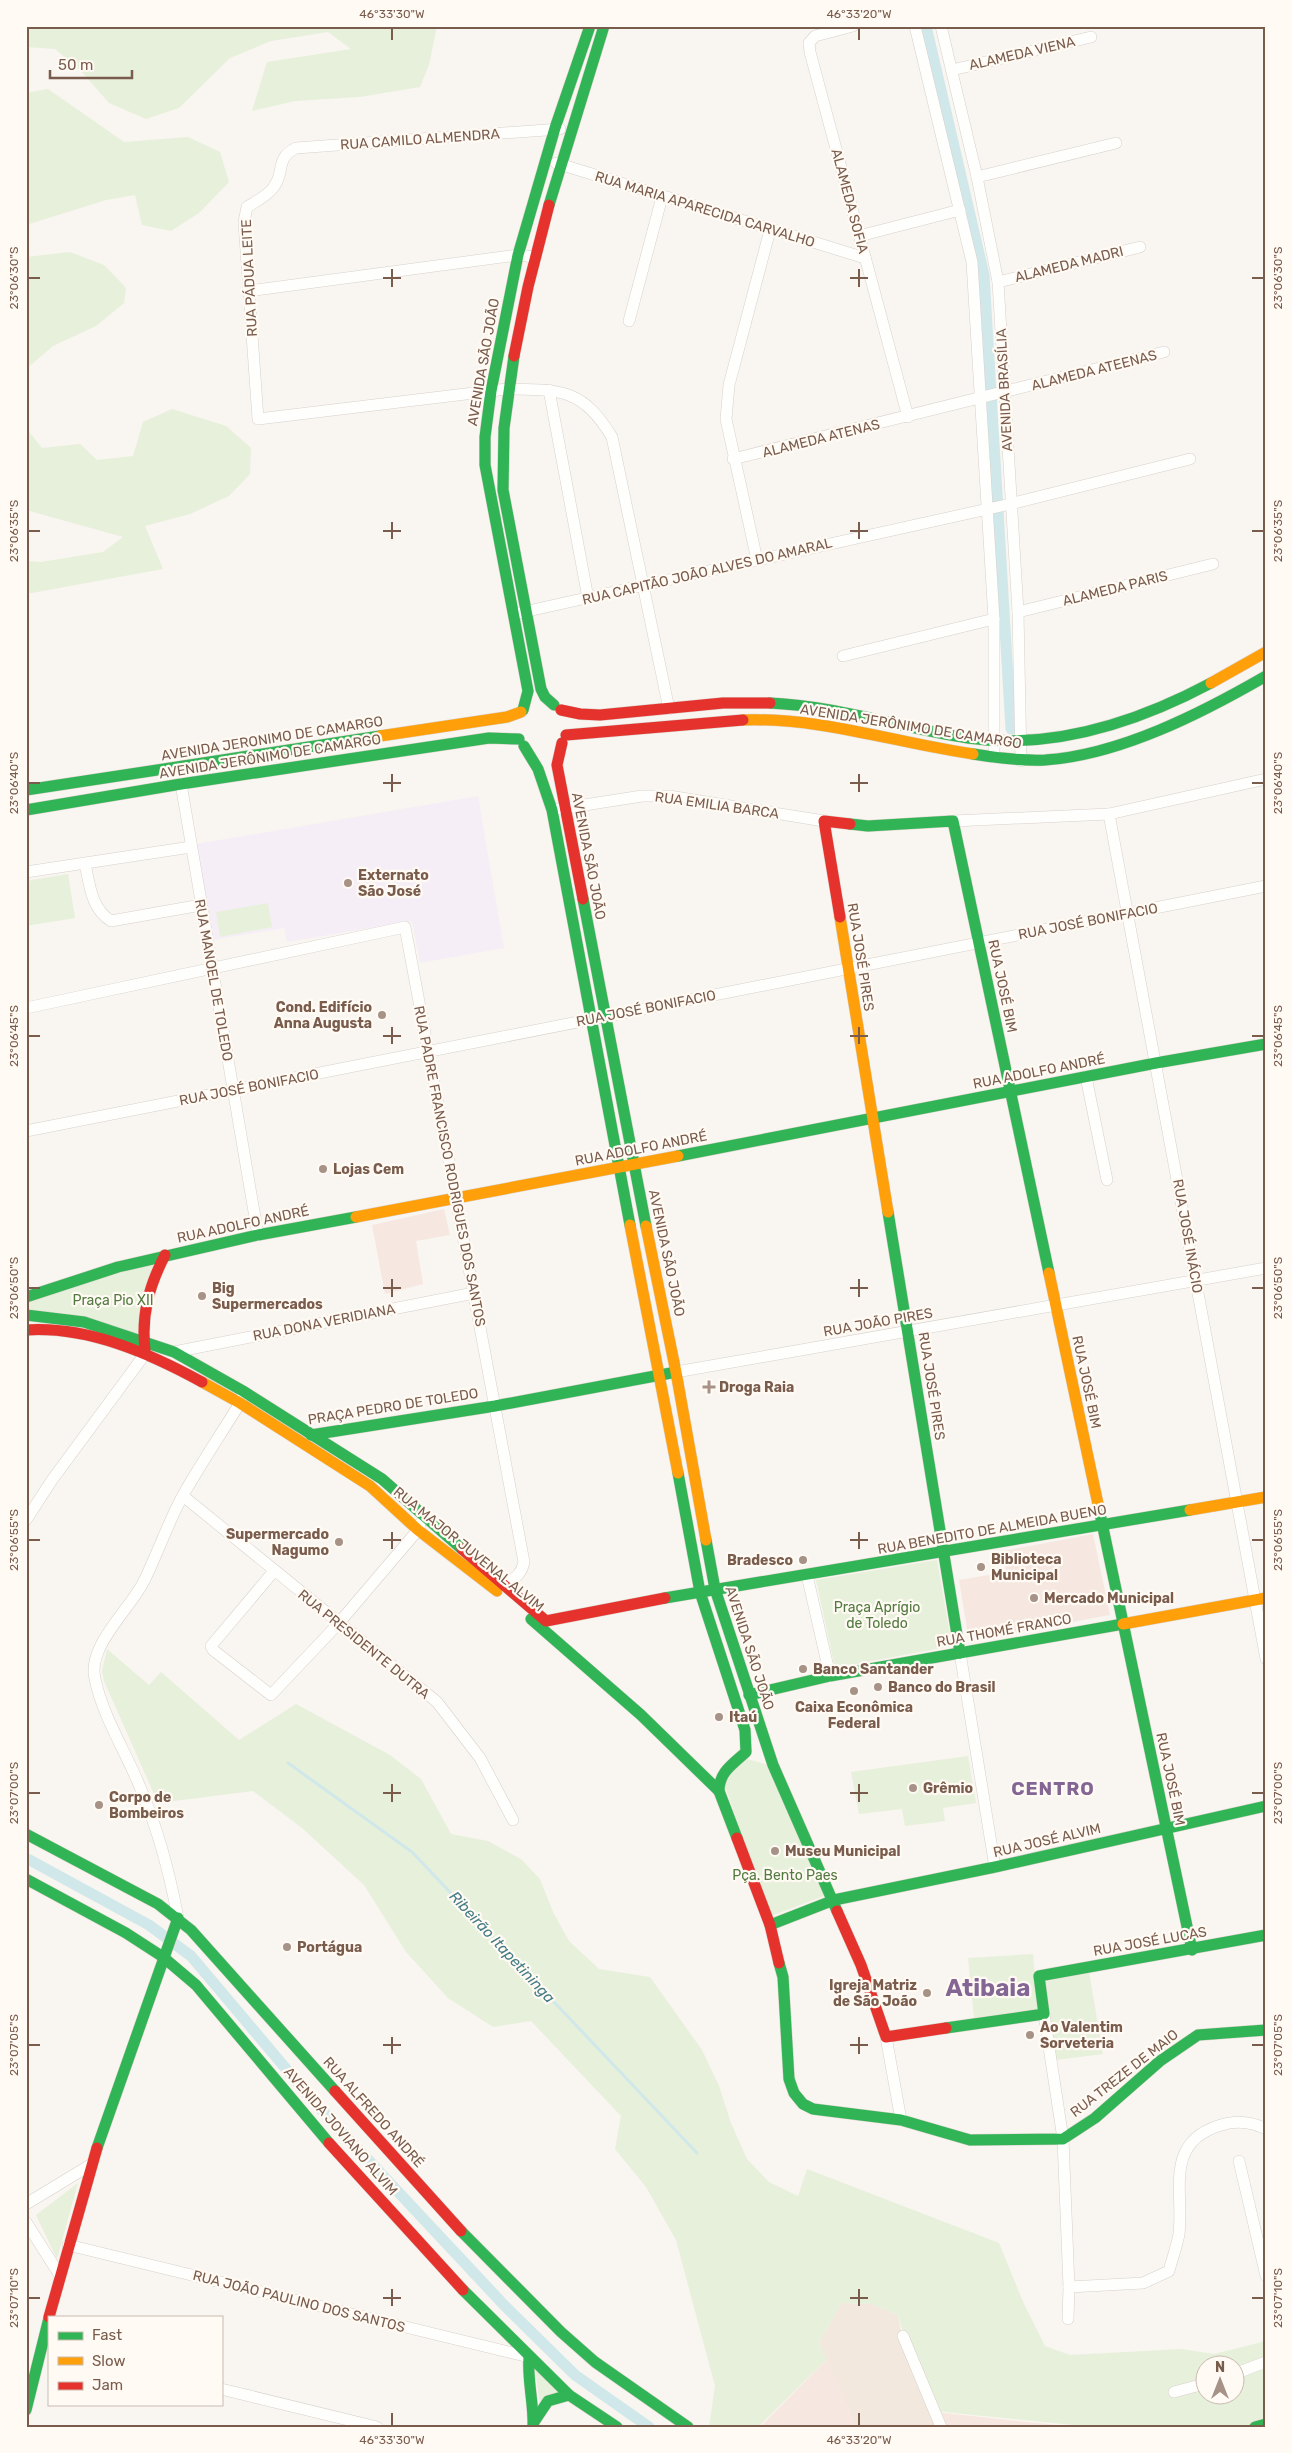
<svg xmlns="http://www.w3.org/2000/svg" width="1292" height="2453" viewBox="0 0 1292 2453" font-family="Rubik,sans-serif">
<style>
.residential{fill:#f2e8de}
.commercial{fill:#f6e8e1}
.education{fill:#f6eef6}
.green{fill:#e7f0db;fill-rule:evenodd}
.lines{fill:none;stroke-linecap:round;stroke-linejoin:round}
.stream{stroke:#d0e8ea;stroke-width:3}
.canal{stroke:#d0e8ea;stroke-width:11}
.street-casing{stroke:#d7d1cb;stroke-width:12}
.fast-casing{stroke:#d9d2cb;stroke-width:12}
.slow-casing{stroke:#d9d2cb;stroke-width:12}
.jam-casing{stroke:#d9d2cb;stroke-width:12}
.street{stroke:#fefefd;stroke-width:11}
.fast{stroke:#30b455;stroke-width:11}
.slow{stroke:#ff9f0a;stroke-width:11}
.jam{stroke:#e5322d;stroke-width:11}
.ticks{fill:none;stroke:#7a5c4d;stroke-width:2}
.poi-dot{fill:#a69286;stroke:#fffaf3;stroke-width:2}
.labels{text-anchor:middle;stroke-width:4.5;stroke-linejoin:round;paint-order:stroke}
.street-label{font-size:14px;fill:#7a5c4d;stroke:#fffaf3}
.poi-label{font-size:14px;font-weight:bold;fill:#7a5c4d;stroke:#fffaf3;text-anchor:start}
.park-label{font-size:14px;fill:#537a41;stroke:#fffaf3}
.water-label{font-size:15px;font-style:italic;fill:#437c86;stroke:#fffaf3}
.district-label{font-size:19px;font-weight:bold;letter-spacing:1px;fill:#846695;stroke:#fffaf3}
.town-label{font-size:24px;font-weight:bold;fill:#846695;stroke:#fffaf3}
.neatline{fill:none;stroke:#7a5c4d;stroke-width:2}
.ticks-label{font-size:12px;text-anchor:middle;fill:#7a5c4d}
</style>
<rect width="100%" height="100%" fill="#f9f5f0"/>
<polygon class="residential" points="841,2303 872,2304 898,2315 902,2336 939,2427 856,2427 819,2343"/>
<g class="commercial">
<polygon points="444,1209 450,1235 416,1241 423,1284 385,1294 372,1225"/>
<polygon points="1093,1534 1110,1615 969,1641 959,1580 1006,1572 1003,1551"/>
<polygon points="827,2359 856,2427 760,2427"/>
<polygon points="935,2412 1075,2427 941,2427"/>
</g>
<polygon class="education" points="478,796 504,948 420,963 412,921 287,942 284,928 213,940 196,844"/>
<g class="green">
<polygon points="26,26 437,26 429,65 420,87 360,97 295,101 252,111 267,62 351,49 328,32 271,41 230,58 179,108 146,119 109,103 80,70 55,49 26,47"/>
<polygon points="48,89 124,142 188,137 220,152 229,182 199,213 171,231 142,225 135,195 106,200 26,225 26,93"/>
<polygon points="70,252 104,265 126,288 124,303 96,326 53,346 26,369 26,257"/>
<polygon points="172,409 226,426 251,448 250,474 229,496 190,514 145,526 163,569 26,594 26,561 41,562 103,552 123,537 26,510 26,428 42,448 80,444 97,460 133,456 143,422"/>
<polygon points="68,874 75,918 26,926 26,881"/>
<polygon points="268,903 272,927 220,937 216,912"/>
<polygon points="162,1258 141,1337 26,1314 26,1299"/>
<polygon points="937,1560 952,1646 835,1668 816,1580"/>
<path d="M107 1649 149 1685 161 1672 239 1740 296 1704 390 1755 421 1779 451 1834 488 1841 521 1859 540 1879 553 1912 569 1941 599 1969 650 1977 702 2050 719 2086 731 2123 747 2159 769 2182 798 2196 807 2169 999 2243 1024 2304 1045 2346 1070 2355 1181 2349 1214 2354 1266 2341V2422L1245 2427H1093L935 2411 904 2336 898 2315 872 2304 841 2303 819 2343 827 2359 758 2427H709L715 2386 676 2240 646 2187 615 2149 621 2116 531 2021 493 2027 448 1998 406 1952 364 1885 302 1828 253 1791 158 1803 104 1681 102 1671ZM1204 2366H1234V2396H1204Z"/>
<polygon points="968,1756 976,1803 943,1808 945,1821 905,1826 902,1809 859,1814 851,1772"/>
<polygon points="743,1758 770,1765 824,1896 771,1916 722,1778"/>
<polygon points="1033,1954 1038,2009 974,2018 968,1958"/>
<polygon points="1089,1972 1103,2054 1055,2060 1051,2023 1044,1982"/>
<polygon points="78,2183 57,2259 36,2215"/>
<polygon points="535,2368 560,2393 540,2405"/>
</g>
<g class="lines">
<polyline class="stream" points="288,1763 412,1852 697,2153"/>
<g class="canal">
<polyline points="926,26 984,275 1011,729"/>
<polyline points="26,1858 149,1925 191,1956 315,2103 503,2304 575,2375 649,2427"/>
</g>
<g class="street-casing">
<g id="street">
<polyline points="853,26 815,36 809,43 810,52 908,417"/>
<polyline points="915,26 972,262 994,619 994,757"/>
<polyline points="941,26 977,177 998,282 1018,612 1021,761"/>
<polyline points="952,70 1091,37"/>
<path d="M560 129 296 148C274 159 286 172 273 188 267 196 255 202 247 207L244 222 258 419 507 389C561 390 582 388 612 437L669 709"/>
<polyline points="556,163 865,258"/>
<polyline points="977,177 1116,143"/>
<polyline points="859,236 960,210"/>
<polyline points="998,282 1140,247"/>
<polyline points="248,291 518,255 534,257"/>
<polyline points="629,321 662,197"/>
<polyline points="549,390 588,598"/>
<polyline points="733,459 1164,352"/>
<polyline points="757,560 726,419 729,385 770,230"/>
<polyline points="1018,612 1213,564"/>
<polyline points="519,613 1006,505 1190,459"/>
<polyline points="843,656 994,619"/>
<polyline points="181,784 258,1235"/>
<polyline points="559,809 642,796 669,796 824,821"/>
<polyline points="1109,814 1266,1659"/>
<polyline points="953,821 1109,814 1266,779"/>
<path d="M85 864C90 886 91 908 111 921L201 905"/>
<polyline points="26,872 191,847"/>
<path d="M26 1008 405 927 524 1562C521 1577 512 1579 500 1588"/>
<polyline points="1086,1077 1107,1180"/>
<polyline points="26,1131 1266,886"/>
<polyline points="174,1352 474,1293"/>
<polyline points="676,1372 1266,1268"/>
<polyline points="183,1496 437,1702 480,1758 513,1820"/>
<polyline points="26,1520 52,1480 145,1354"/>
<polyline points="274,1571 211,1646 213,1650 271,1695 338,1624 418,1530 420,1524"/>
<polyline points="807,1575 830,1676"/>
<polyline points="960,1653 995,1867"/>
<path d="M178 1918C170 1875 158 1829 140 1787 126 1752 103 1717 95 1679 87 1647 128 1611 143 1583 157 1555 167 1525 182 1497 200 1465 221 1434 240 1403L242 1397"/>
<polyline points="1044,2014 1063,2139 1069,2287 1068,2319"/>
<polyline points="886,2037 901,2120"/>
<polyline points="1239,2161 1266,2276"/>
<polyline points="26,2204 92,2164"/>
<polyline points="26,2222 59,2274"/>
<polyline points="68,2245 529,2357"/>
<path d="M1069 2287 1143 2283 1169 2271C1172 2259 1177 2246 1179 2234 1184 2192 1164 2144 1218 2126 1235 2120 1250 2121 1266 2129"/>
<polyline points="903,2336 941,2427"/>
<polyline points="1234,2374 1266,2362"/>
<polyline points="221,2389 377,2427"/>
<polyline points="1174,2392 1204,2384"/>
</g>
</g>
<g class="fast-casing">
<g id="fast">
<polyline points="549,205 604,26"/>
<polyline points="514,356 504,428 503,490 541,689 545,697 554,705"/>
<path d="M770 703C838 706 901 728 968 738 1053 750 1136 723 1211 683"/>
<polyline points="523,710 528,691 485,465 485,437 491,391 518,255 555,128 590,26"/>
<polyline points="524,746 538,769 552,810 630,1225"/>
<path d="M973 754C997 758 1021 761 1045 760 1120 755 1202 713 1266 676"/>
<polyline points="26,790 380,736"/>
<polyline points="26,810 181,784 489,738 519,739"/>
<polyline points="850,824 868,826 953,821 1049,1273"/>
<polyline points="583,899 646,1226"/>
<polyline points="678,1156 1156,1063 1266,1044"/>
<polyline points="888,1212 960,1653"/>
<polyline points="26,1297 118,1267 258,1235 356,1217"/>
<polyline points="26,1315 84,1322 174,1352 243,1391 382,1479 462,1549"/>
<polyline points="311,1435 495,1406 671,1373"/>
<path d="M678 1473 700 1592 745 1730 746 1752C733 1764 719 1772 719 1791L737 1838"/>
<polyline points="1098,1504 1192,1950"/>
<polyline points="706,1540 715,1589 773,1765 837,1911"/>
<polyline points="665,1598 1190,1510"/>
<polyline points="531,1619 641,1715 719,1791"/>
<polyline points="749,1695 830,1676 1123,1624"/>
<polyline points="26,1834 158,1904 191,1930 335,2091"/>
<polyline points="26,1879 126,1933 163,1957 196,1985 329,2143"/>
<polyline points="770,1925 834,1900 995,1867 1266,1806"/>
<polyline points="779,1963 783,1977 789,2079 794,2093 803,2104 813,2109 901,2120 970,2140 1063,2139 1095,2118 1160,2061 1198,2035 1266,2030"/>
<polyline points="946,2028 1044,2014 1039,1976 1266,1935"/>
<polyline points="97,2148 178,1918"/>
<polyline points="461,2231 561,2332 595,2362 688,2427"/>
<polyline points="463,2290 569,2395 617,2427"/>
<path d="M529 2357C527 2380 534 2403 533 2427"/>
<polyline points="26,2410 49,2318"/>
<polyline points="534,2422 548,2401 569,2395"/>
<polyline points="1255,2427 1266,2424"/>
</g>
</g>
<g class="slow-casing">
<g id="slow">
<polyline points="1211,683 1266,652"/>
<path d="M743 720C820 717 897 743 973 754"/>
<polyline points="380,736 507,717 521,712"/>
<polyline points="840,917 888,1212"/>
<polyline points="356,1217 678,1156"/>
<polyline points="630,1225 678,1473"/>
<polyline points="646,1226 676,1372 706,1540"/>
<polyline points="1049,1273 1098,1504"/>
<polyline points="202,1382 240,1403 370,1486 418,1530 497,1591"/>
<polyline points="1190,1510 1266,1497"/>
<polyline points="1123,1624 1266,1598"/>
</g>
</g>
<g class="jam-casing">
<g id="jam">
<polyline points="514,356 528,287 549,205"/>
<polyline points="561,710 580,714 600,715 723,703 770,703"/>
<polyline points="566,735 743,720"/>
<polyline points="562,743 557,765 583,899"/>
<polyline points="840,917 824,821 850,824"/>
<path d="M26 1330C88 1326 149 1353 202 1382"/>
<path d="M145 1350C141 1315 149 1286 165 1255"/>
<polyline points="462,1549 546,1621 665,1598"/>
<polyline points="737,1838 770,1925 779,1963"/>
<polyline points="837,1911 861,1965 886,2037 946,2028"/>
<polyline points="335,2091 461,2231"/>
<polyline points="329,2143 463,2290"/>
<polyline points="49,2317 97,2148"/>
</g>
</g>
<use href="#street" class="street"/>
<use href="#fast" class="fast"/>
<use href="#slow" class="slow"/>
<use href="#jam" class="jam"/>
</g>
<path class="ticks" d="M392 28V40M859 28V40M392 269V287M859 269V287M28 278H40M383 278H401M850 278H868M1252 278H1264M392 522V539M859 522V539M28 531H40M383 531H401M850 531H868M1252 531H1264M392 774V792M859 774V792M28 783H40M383 783H401M850 783H868M1252 783H1264M392 1027V1044M859 1027V1044M28 1036H40M383 1036H401M850 1036H868M1252 1036H1264M392 1279V1297M859 1279V1297M28 1288H40M383 1288H401M850 1288H868M1252 1288H1264M392 1532V1549M859 1532V1549M28 1540H40M383 1540H401M850 1540H868M1252 1540H1264M392 1784V1802M859 1784V1802M28 1793H40M383 1793H401M850 1793H868M1252 1793H1264M392 2037V2054M859 2037V2054M28 2045H40M383 2045H401M850 2045H868M1252 2045H1264M392 2289V2306M859 2289V2306M28 2298H40M383 2298H401M850 2298H868M1252 2298H1264M392 2413V2426M859 2413V2426"/>
<g class="poi-dot">
<circle cx="348" cy="883" r="5"/>
<circle cx="382" cy="1015" r="5"/>
<circle cx="323" cy="1169" r="5"/>
<circle cx="202" cy="1296" r="5"/>
<path d="M706.5 1379.5h5v5h5v5h-5v5h-5v-5h-5v-5h5z"/>
<circle cx="339" cy="1542" r="5"/>
<circle cx="803" cy="1560" r="5"/>
<circle cx="981" cy="1567" r="5"/>
<circle cx="1034" cy="1598" r="5"/>
<circle cx="803" cy="1669" r="5"/>
<circle cx="878" cy="1687" r="5"/>
<circle cx="854" cy="1691" r="5"/>
<circle cx="719" cy="1717" r="5"/>
<circle cx="913" cy="1788" r="5"/>
<circle cx="99" cy="1805" r="5"/>
<circle cx="775" cy="1851" r="5"/>
<circle cx="287" cy="1947" r="5"/>
<circle cx="927" cy="1993" r="5"/>
<circle cx="1030" cy="2035" r="5"/>
</g>
<g class="labels">
<g class="street-label">
<text transform="translate(1022 53) rotate(-13)" y="5">ALAMEDA VIENA</text>
<text transform="translate(420 139) rotate(-4)" y="5">RUA CAMILO ALMENDRA</text>
<text transform="translate(850 201) rotate(75)" y="5">ALAMEDA SOFIA</text>
<text transform="translate(705 209) rotate(17)" y="5">RUA MARIA APARECIDA CARVALHO</text>
<text transform="translate(1069 264) rotate(-14)" y="5">ALAMEDA MADRI</text>
<text transform="translate(249 278) rotate(-93)" y="5">RUA PÁDUA LEITE</text>
<text transform="translate(483 362) rotate(-80)" y="5">AVENIDA SÃO JOÃO</text>
<text transform="translate(1094 370) rotate(-14)" y="5">ALAMEDA ATEENAS</text>
<text transform="translate(1004 390) rotate(-93)" y="5">AVENIDA BRASÍLIA</text>
<text transform="translate(821 438) rotate(-14)" y="5">ALAMEDA ATENAS</text>
<text transform="translate(707 571) rotate(-13)" y="5">RUA CAPITÃO JOÃO ALVES DO AMARAL</text>
<text transform="translate(1115 588) rotate(-14)" y="5">ALAMEDA PARIS</text>
<text transform="translate(911 726) rotate(9)" y="5">AVENIDA JERÔNIMO DE CAMARGO</text>
<text transform="translate(272 738) rotate(-9)" y="5">AVENIDA JERONIMO DE CAMARGO</text>
<text transform="translate(270 756) rotate(-9)" y="5">AVENIDA JERÔNIMO DE CAMARGO</text>
<text transform="translate(717 805) rotate(8)" y="5">RUA EMILIA BARCA</text>
<text transform="translate(589 856) rotate(79)" y="5">AVENIDA SÃO JOÃO</text>
<text transform="translate(1088 921) rotate(-11)" y="5">RUA JOSÉ BONIFACIO</text>
<text transform="translate(861 957) rotate(81)" y="5">RUA JOSÉ PIRES</text>
<text transform="translate(214 980) rotate(80)" y="5">RUA MANOEL DE TOLEDO</text>
<text transform="translate(1003 986) rotate(78)" y="5">RUA JOSÉ BIM</text>
<text transform="translate(646 1008) rotate(-11)" y="5">RUA JOSÉ BONIFACIO</text>
<text transform="translate(1039 1071) rotate(-11)" y="5">RUA ADOLFO ANDRÉ</text>
<text transform="translate(249 1087) rotate(-11)" y="5">RUA JOSÉ BONIFACIO</text>
<text transform="translate(641 1148) rotate(-11)" y="5">RUA ADOLFO ANDRÉ</text>
<text transform="translate(450 1166) rotate(79)" y="5">RUA PADRE FRANCISCO RODRIGUES DOS SANTOS</text>
<text transform="translate(243 1224) rotate(-12)" y="5">RUA ADOLFO ANDRÉ</text>
<text transform="translate(1188 1236) rotate(80)" y="5">RUA JOSÉ INÁCIO</text>
<text transform="translate(667 1253) rotate(78)" y="5">AVENIDA SÃO JOÃO</text>
<text transform="translate(324 1322) rotate(-11)" y="5">RUA DONA VERIDIANA</text>
<text transform="translate(878 1322) rotate(-10)" y="5">RUA JOÃO PIRES</text>
<text transform="translate(1087 1382) rotate(78)" y="5">RUA JOSÉ BIM</text>
<text transform="translate(932 1386) rotate(81)" y="5">RUA JOSÉ PIRES</text>
<text transform="translate(393 1406) rotate(-9)" y="5">PRAÇA PEDRO DE TOLEDO</text>
<text transform="translate(992 1529) rotate(-10)" y="5">RUA BENEDITO DE ALMEIDA BUENO</text>
<text transform="translate(469 1549) rotate(39)" y="5">RUA MAJOR JUVENAL ALVIM</text>
<text transform="translate(1004 1630) rotate(-10)" y="5">RUA THOMÉ FRANCO</text>
<text transform="translate(364 1644) rotate(39)" y="5">RUA PRESIDENTE DUTRA</text>
<text transform="translate(750 1648) rotate(72)" y="5">AVENIDA SÃO JOÃO</text>
<text transform="translate(1171 1779) rotate(78)" y="5">RUA JOSÉ BIM</text>
<text transform="translate(1047 1840) rotate(-13)" y="5">RUA JOSÉ ALVIM</text>
<text transform="translate(1150 1941) rotate(-10)" y="5">RUA JOSÉ LUCAS</text>
<text transform="translate(1124 2073) rotate(-38)" y="5">RUA TREZE DE MAIO</text>
<text transform="translate(374 2112) rotate(48)" y="5">RUA ALFREDO ANDRÉ</text>
<text transform="translate(341 2131) rotate(49)" y="5">AVENIDA JOVIANO ALVIM</text>
<text transform="translate(299 2301) rotate(14)" y="5">RUA JOÃO PAULINO DOS SANTOS</text>
</g>
<g class="poi-label">
<text x="358" y="880">Externato<tspan x="358" dy="16">São José</tspan></text>
<text x="372" y="1012" text-anchor="end">Cond. Edifício<tspan x="372" dy="16">Anna Augusta</tspan></text>
<text x="333" y="1174">Lojas Cem</text>
<text x="212" y="1293">Big<tspan x="212" dy="16">Supermercados</tspan></text>
<text x="719" y="1392">Droga Raia</text>
<text x="329" y="1539" text-anchor="end">Supermercado<tspan x="329" dy="16">Nagumo</tspan></text>
<text x="991" y="1564">Biblioteca<tspan x="991" dy="16">Municipal</tspan></text>
<text x="793" y="1565" text-anchor="end">Bradesco</text>
<text x="1044" y="1603">Mercado Municipal</text>
<text x="813" y="1674">Banco Santander</text>
<text x="888" y="1692">Banco do Brasil</text>
<text x="854" y="1712" text-anchor="middle">Caixa Econômica<tspan x="854" dy="16">Federal</tspan></text>
<text x="729" y="1722">Itaú</text>
<text x="923" y="1793">Grêmio</text>
<text x="109" y="1802">Corpo de<tspan x="109" dy="16">Bombeiros</tspan></text>
<text x="785" y="1856">Museu Municipal</text>
<text x="297" y="1952">Portágua</text>
<text x="917" y="1990" text-anchor="end">Igreja Matriz<tspan x="917" dy="16">de São João</tspan></text>
<text x="1040" y="2032">Ao Valentim<tspan x="1040" dy="16">Sorveteria</tspan></text>
</g>
<g class="park-label">
<text x="113" y="1305">Praça Pio XII</text>
<text x="877" y="1612">Praça Aprígio<tspan x="877" dy="16">de Toledo</tspan></text>
<text x="785" y="1880">Pça. Bento Paes</text>
</g>
<g class="water-label">
<text transform="translate(502 1947) rotate(47)" y="5">Ribeirão Itapetininga</text>
</g>
<g class="district-label">
<text x="1053" y="1795">CENTRO</text>
</g>
<g class="town-label">
<text x="988" y="1996">Atibaia</text>
</g>
</g>
<rect width="1292" height="2453" fill="none" stroke="#fffaf3" stroke-width="55"/>
<rect x="48" y="2316" width="175" height="90" fill="#fffaf3" stroke="#cabbb1"/>
<rect x="58" y="2332" width="25" height="8" fill="#30b455" stroke="#cabbb1"/>
<text x="92" y="2340" font-size="15" fill="#7a5c4d">Fast</text>
<rect x="58" y="2357" width="25" height="8" fill="#ff9f0a" stroke="#cabbb1"/>
<text x="92" y="2366" font-size="15" fill="#7a5c4d">Slow</text>
<rect x="58" y="2382" width="25" height="8" fill="#e5322d" stroke="#cabbb1"/>
<text x="92" y="2390" font-size="15" fill="#7a5c4d">Jam</text>
<g transform="translate(1220 2380)"><circle r="24" fill="#fffaf3" stroke="#cabbb1"/>
<path d="M0-4L9 19L0 12L-9 19Z" fill="#a69286"/>
<text y="-8" font-size="14" font-weight="bold" text-anchor="middle" fill="#7a5c4d">N</text>
</g>
<path d="M50 70v8h82v-8" fill="none" stroke="#7a5c4d" stroke-width="2.5"/>
<text x="58" y="70" font-size="15" fill="#7a5c4d" stroke="#fffaf3" stroke-width="4" paint-order="stroke">50 m</text>
<rect x="28" y="28" width="1236" height="2398" class="neatline"/>
<g class="ticks-label">
<text x="392" y="18">46°33'30"W</text>
<text x="859" y="18">46°33'20"W</text>
<text transform="translate(14 278) rotate(-90)" y="4">23°06'30"S</text>
<text transform="translate(1278 278) rotate(-90)" y="4">23°06'30"S</text>
<text transform="translate(14 531) rotate(-90)" y="4">23°06'35"S</text>
<text transform="translate(1278 531) rotate(-90)" y="4">23°06'35"S</text>
<text transform="translate(14 783) rotate(-90)" y="4">23°06'40"S</text>
<text transform="translate(1278 783) rotate(-90)" y="4">23°06'40"S</text>
<text transform="translate(14 1036) rotate(-90)" y="4">23°06'45"S</text>
<text transform="translate(1278 1036) rotate(-90)" y="4">23°06'45"S</text>
<text transform="translate(14 1288) rotate(-90)" y="4">23°06'50"S</text>
<text transform="translate(1278 1288) rotate(-90)" y="4">23°06'50"S</text>
<text transform="translate(14 1540) rotate(-90)" y="4">23°06'55"S</text>
<text transform="translate(1278 1540) rotate(-90)" y="4">23°06'55"S</text>
<text transform="translate(14 1793) rotate(-90)" y="4">23°07'00"S</text>
<text transform="translate(1278 1793) rotate(-90)" y="4">23°07'00"S</text>
<text transform="translate(14 2045) rotate(-90)" y="4">23°07'05"S</text>
<text transform="translate(1278 2045) rotate(-90)" y="4">23°07'05"S</text>
<text transform="translate(14 2298) rotate(-90)" y="4">23°07'10"S</text>
<text transform="translate(1278 2298) rotate(-90)" y="4">23°07'10"S</text>
<text x="392" y="2444">46°33'30"W</text>
<text x="859" y="2444">46°33'20"W</text>
</g>
</svg>
